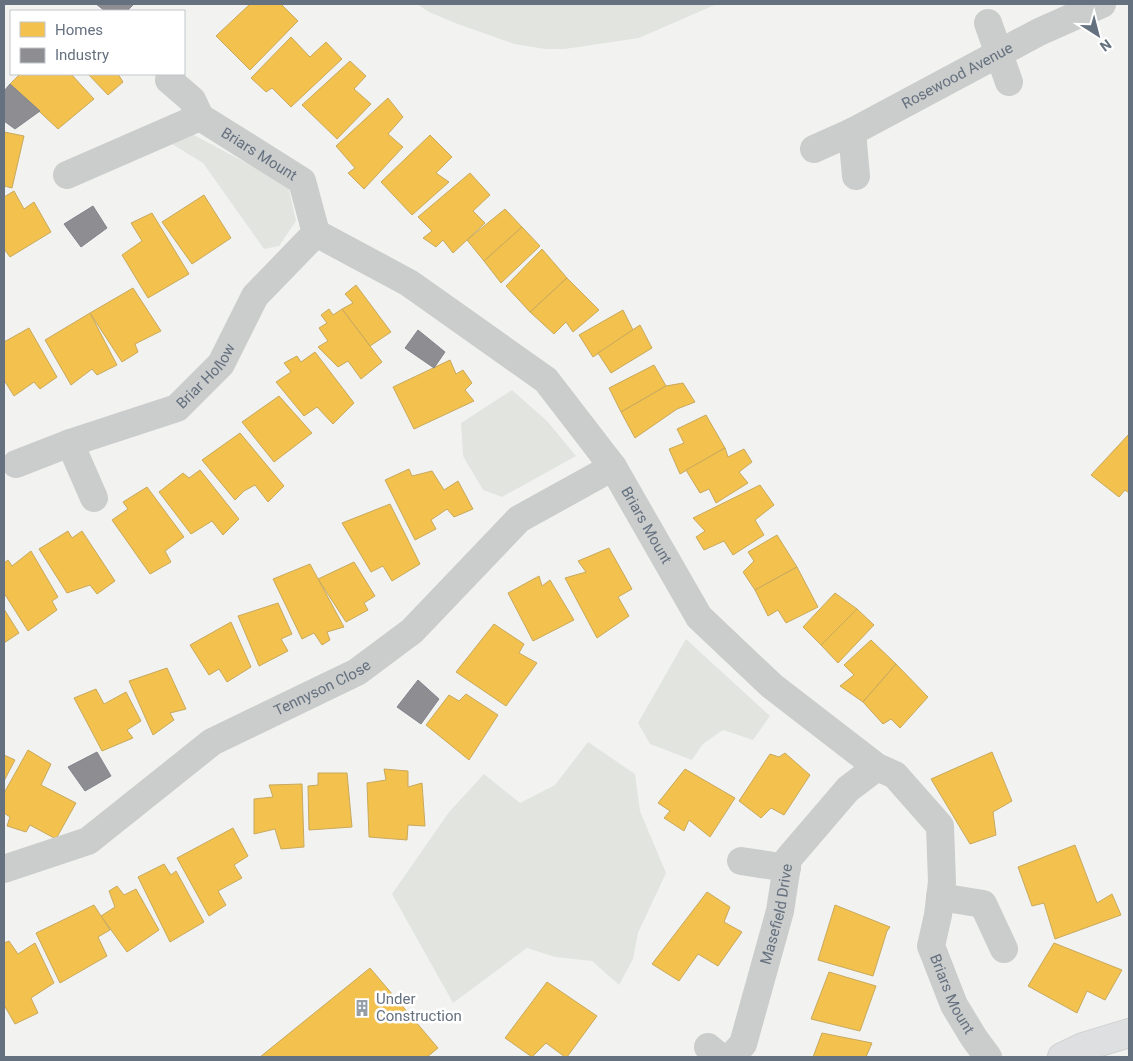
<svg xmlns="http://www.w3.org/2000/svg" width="1133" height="1061" viewBox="0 0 1133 1061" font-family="Roboto,sans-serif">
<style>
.green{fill:#e2e5df}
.homes{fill:#f2c14e;stroke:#c8a95d}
.industry{fill:#8d8d92;stroke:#81858c}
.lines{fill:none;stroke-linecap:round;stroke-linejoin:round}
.major-casing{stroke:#cecfcf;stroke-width:30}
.minor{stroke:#cbcccc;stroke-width:28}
.major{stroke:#dedfe0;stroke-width:28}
.labels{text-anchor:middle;stroke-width:5;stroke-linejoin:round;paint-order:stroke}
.street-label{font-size:15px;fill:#65717f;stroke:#fff}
.poi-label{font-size:15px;fill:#65717f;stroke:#fff;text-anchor:start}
</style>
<rect width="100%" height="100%" fill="#f2f3f1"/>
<g class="green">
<polygon points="417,4 717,4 639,38 565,49 545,49 514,44 455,23 429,12"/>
<polygon points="190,133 288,185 296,221 279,246 264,249 203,163 172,144"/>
<polygon points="512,390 547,421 576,456 502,497 483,490 463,456 461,423"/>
<polygon points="686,639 770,716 753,740 723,730 703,744 692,760 650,744 638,723"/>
<polygon points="588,742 635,774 640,811 666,873 638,933 633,959 619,985 592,961 555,957 527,948 453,1003 392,894 449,812 484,774 520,803 555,785"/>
</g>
<g class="homes">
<polygon points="250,4 281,4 298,21 250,70 216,36"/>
<polygon points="291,37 310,57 326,42 342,59 291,107 272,88 266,92 251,78"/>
<polygon points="350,61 366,76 354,89 371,104 337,139 302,105"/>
<polygon points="20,74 71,74 94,99 58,129 10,84"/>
<polygon points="88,74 118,74 123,82 108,95"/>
<polygon points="388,98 403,117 388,134 403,147 364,189 348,173 355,168 336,146"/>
<polygon points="4,132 24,136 12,188 4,186"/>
<polygon points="430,135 452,157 436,173 449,182 412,215 381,182"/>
<polygon points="470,173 490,195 473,211 485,223 453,253 443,240 436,247 423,238 432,231 418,217"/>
<polygon points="14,191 24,209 34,202 51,232 10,257 4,249 4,197"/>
<polygon points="204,195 231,238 192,264 162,222"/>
<polygon points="505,209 522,227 484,261 467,240"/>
<polygon points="152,213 189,274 148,298 122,255 142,241 131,223"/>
<polygon points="522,227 540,246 501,283 484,261"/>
<polygon points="542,249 567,278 530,312 506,286"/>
<polygon points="567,278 599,310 573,332 566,322 554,334 530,312"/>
<polygon points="356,285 391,332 370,346 342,309 353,303 345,294"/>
<polygon points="133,288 161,331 135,344 138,352 122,362 90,313"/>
<polygon points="329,309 333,315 342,309 382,362 361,379 348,361 338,367 318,347 328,341 319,328 327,323 321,315"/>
<polygon points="623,310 633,330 593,357 579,335"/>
<polygon points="90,313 117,365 97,375 92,369 71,385 45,340"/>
<polygon points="640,325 652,348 611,373 598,353"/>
<polygon points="29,328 57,377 40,389 34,382 14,396 4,380 4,342"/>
<polygon points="315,352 354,403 333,424 317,407 304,416 276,382 291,372 284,363 297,356 301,362"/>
<polygon points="450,360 456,374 463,370 472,383 465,390 474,401 414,429 393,387"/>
<polygon points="654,365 666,386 621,412 609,388"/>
<polygon points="683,383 695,402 677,409 635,438 621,412 666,386"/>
<polygon points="279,396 312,433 274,462 242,422"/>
<polygon points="706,415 725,448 680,474 669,449 684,443 677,429"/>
<polygon points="240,433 284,486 268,502 255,485 244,491 235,500 202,460"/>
<polygon points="1129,434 1129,493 1125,490 1119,497 1091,475"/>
<polygon points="725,448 728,457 744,449 752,462 739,472 748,483 716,503 709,489 700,493 686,470"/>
<polygon points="409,469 412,476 432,471 444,490 458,481 473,509 454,517 447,509 431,520 436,529 415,540 385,480"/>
<polygon points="200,470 239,519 223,535 212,521 191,534 159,492 183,473 189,478"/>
<polygon points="760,485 774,505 755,520 764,535 733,555 724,541 704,550 696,537 705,531 693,518"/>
<polygon points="147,487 184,537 165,551 171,562 150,574 112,520 128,509 123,502"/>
<polygon points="390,504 420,564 392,581 383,566 371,572 342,523"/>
<polygon points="68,531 72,538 82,531 115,581 97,594 90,585 67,593 39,549"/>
<polygon points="777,535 797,567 755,590 743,572 754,561 748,552"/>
<polygon points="609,548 632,589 618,597 629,616 597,638 565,578 586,572 578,561"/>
<polygon points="31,551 58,597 52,601 57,610 28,631 4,593 4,563 8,560 12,566"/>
<polygon points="354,562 375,596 364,603 368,610 346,622 318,579"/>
<polygon points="310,564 344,627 327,632 330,640 322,645 314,633 302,639 273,579"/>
<polygon points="797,567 818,607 786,623 778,610 768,616 755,590"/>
<polygon points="539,576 542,586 550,580 574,620 533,641 508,593"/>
<polygon points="835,593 857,609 821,645 803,627"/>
<polygon points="278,603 292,634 281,639 288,651 259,666 238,616"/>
<polygon points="4,609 19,633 4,643"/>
<polygon points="857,609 874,625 838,663 821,645"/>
<polygon points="231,622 251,667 227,682 219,669 209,675 190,645"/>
<polygon points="494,624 524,644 519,653 537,663 506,706 456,672"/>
<polygon points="871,640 896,664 863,702 840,686 854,675 844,665"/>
<polygon points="896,664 928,697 900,728 891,719 883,724 863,702"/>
<polygon points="167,668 186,709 170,713 174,720 153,735 129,681"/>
<polygon points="96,689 104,704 126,692 141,721 127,730 133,738 102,751 74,698"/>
<polygon points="466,694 498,715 469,760 426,725 449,695 459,701"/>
<polygon points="28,750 51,764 41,785 76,803 56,839 30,825 26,832 7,826 10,817 4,813 4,793"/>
<polygon points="992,752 1012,801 993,812 996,835 970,844 931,779"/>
<polygon points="785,753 810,775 784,815 771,808 761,818 739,801 770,754 779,757"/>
<polygon points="4,755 15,760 4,781"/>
<polygon points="384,769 408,771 408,787 422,783 425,826 408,825 407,840 369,837 367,783 386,780"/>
<polygon points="685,769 735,798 710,837 689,820 684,831 664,818 670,811 658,803"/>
<polygon points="318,773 347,773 352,827 309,830 308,786 318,785"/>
<polygon points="302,784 304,847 281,849 275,829 254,834 254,799 273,797 269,785"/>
<polygon points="233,828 248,856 234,865 242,878 218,891 226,905 209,916 177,858"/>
<polygon points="1075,845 1097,903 1112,894 1121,915 1055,939 1044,903 1032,906 1018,867"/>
<polygon points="164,864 171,875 176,871 204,922 170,942 138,877"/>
<polygon points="117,886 124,895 136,889 159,930 127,952 101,916 115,907 109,891"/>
<polygon points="707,892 730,907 724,922 742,932 718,966 698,954 679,981 652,964"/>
<polygon points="94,905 110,930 98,937 107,956 60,983 36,933"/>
<polygon points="835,905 890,927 887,931 873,976 818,960"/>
<polygon points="9,941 18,954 35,943 54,983 31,998 38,1013 15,1024 4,1005 4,943"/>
<polygon points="1054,943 1122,970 1105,1000 1087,991 1077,1013 1028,986"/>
<polygon points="370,968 438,1048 427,1057 260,1057"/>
<polygon points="829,972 876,986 860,1031 811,1019"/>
<polygon points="547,982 597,1016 567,1057 565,1057 546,1043 532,1057 505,1038"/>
<polygon points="822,1033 872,1043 866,1057 813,1057"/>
</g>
<g class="industry">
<polygon points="96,4 134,4 127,11 105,11"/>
<polygon points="10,84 40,111 15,129 4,121 4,91"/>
<polygon points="93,206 107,228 81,247 64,224"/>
<polygon points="418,330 445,352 434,368 405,348"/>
<polygon points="418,680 439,699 421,724 397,707"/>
<polygon points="97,752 111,776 85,791 68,767"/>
</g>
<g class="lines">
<g class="major-casing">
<polyline id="major" points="1062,1057 1083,1047 1129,1033"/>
</g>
<g class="minor">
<polyline points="988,23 1009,82"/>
<path id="s1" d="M169 80 192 100 200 117 302 181 316 233 409 283 546 380 613 467 699 617 772 686 877 767 895 775 940 826 942 882 938 915 931 946 954 1005 974 1038 988 1057"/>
<polyline points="852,132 856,176"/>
<path id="s2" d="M814 149 852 132 1039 32 1102 4"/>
<polyline points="67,175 200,117"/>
<polyline points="70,443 94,498"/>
<path id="s3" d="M16 464 70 443 177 408 221 364 255 296 316 233"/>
<polyline points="741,861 787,868"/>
<path id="s4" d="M4 869 88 841 212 742 357 672 412 631 519 519 613 467"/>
<polyline points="940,897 983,904 1004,949"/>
<polyline points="708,1047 720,1057"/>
<path id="s5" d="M731 1057 743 1044 780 911 788 859 848 789 877 767"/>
</g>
<use href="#major" class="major"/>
</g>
<defs>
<g id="building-bare" transform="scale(1.35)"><path d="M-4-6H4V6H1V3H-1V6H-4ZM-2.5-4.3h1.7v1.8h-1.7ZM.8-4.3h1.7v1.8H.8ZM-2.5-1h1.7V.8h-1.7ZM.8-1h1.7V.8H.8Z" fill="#969ea7" stroke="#fff" stroke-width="2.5" paint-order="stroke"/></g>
</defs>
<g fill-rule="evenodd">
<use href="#building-bare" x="362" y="1008"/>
</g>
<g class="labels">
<g class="street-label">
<text dy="5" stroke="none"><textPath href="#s2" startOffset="161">Rosewood Avenue</textPath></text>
<text dy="5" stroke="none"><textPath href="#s1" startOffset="119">Briars Mount</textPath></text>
<text dy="5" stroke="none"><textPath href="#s3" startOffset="214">Briar Hollow</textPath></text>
<text dy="5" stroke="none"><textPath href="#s1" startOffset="674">Briars Mount</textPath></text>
<text dy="5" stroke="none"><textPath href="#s4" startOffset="370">Tennyson Close</textPath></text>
<text dy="5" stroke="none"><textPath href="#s5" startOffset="152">Masefield Drive</textPath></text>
<text dy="5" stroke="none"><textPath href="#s1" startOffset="1274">Briars Mount</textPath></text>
</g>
<g class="poi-label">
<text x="376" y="1004">Under<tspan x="376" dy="17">Construction</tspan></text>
</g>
</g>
<rect width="1133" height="1061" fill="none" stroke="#65717f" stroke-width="10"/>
<rect x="10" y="10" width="175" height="65" fill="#ffffff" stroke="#c1c6cc"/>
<rect x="20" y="22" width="25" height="15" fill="#f2c14e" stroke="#c1c6cc"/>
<text x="55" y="35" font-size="15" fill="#65717f">Homes</text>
<rect x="20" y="48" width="25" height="15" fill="#8d8d92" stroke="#c1c6cc"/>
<text x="55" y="60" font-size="15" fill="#65717f">Industry</text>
<g transform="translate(1098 35) rotate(144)" stroke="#ffffff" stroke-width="4" paint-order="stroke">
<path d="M0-4L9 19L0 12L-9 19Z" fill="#65717f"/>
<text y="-8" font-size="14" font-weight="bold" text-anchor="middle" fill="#65717f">N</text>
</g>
</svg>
